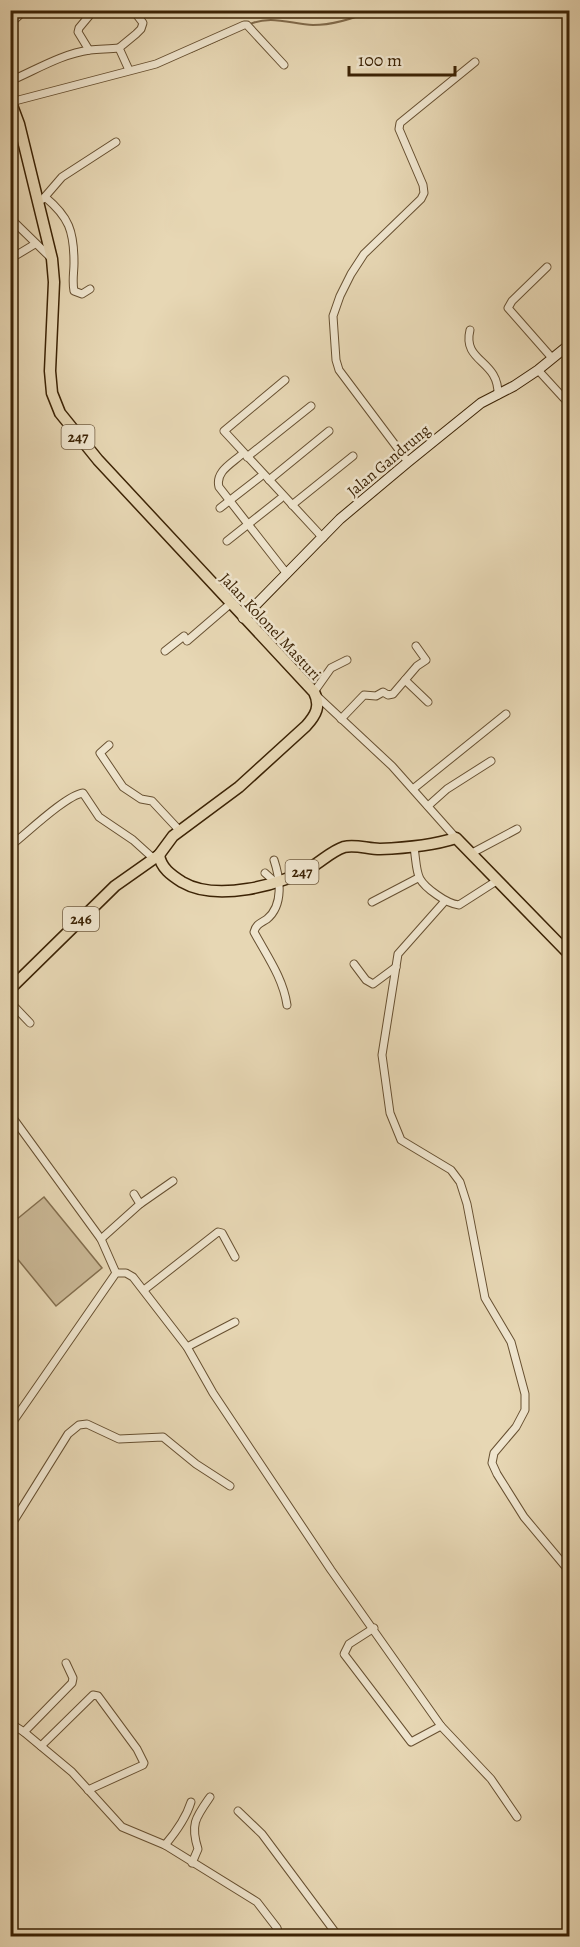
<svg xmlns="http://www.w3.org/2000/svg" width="580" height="1947" viewBox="0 0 580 1947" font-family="Alegreya,serif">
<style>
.green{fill:#cab896;stroke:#836e4e;stroke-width:1.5}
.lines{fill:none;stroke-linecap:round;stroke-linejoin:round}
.stream{stroke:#806a4a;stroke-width:2}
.street-casing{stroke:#675031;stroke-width:9}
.secondary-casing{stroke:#3c2305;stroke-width:11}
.primary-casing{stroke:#3c2305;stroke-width:13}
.street{stroke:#efe5ce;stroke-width:7}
.secondary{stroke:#efe5ce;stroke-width:9}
.primary{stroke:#e7d7b4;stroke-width:10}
.labels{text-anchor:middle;stroke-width:5;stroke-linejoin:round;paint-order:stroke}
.shield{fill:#efe5ce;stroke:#725d41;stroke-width:1.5}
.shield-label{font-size:15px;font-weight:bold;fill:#3c2305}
.street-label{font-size:16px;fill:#3c2305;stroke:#efe5ce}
</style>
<rect width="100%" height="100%" fill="#e7d7b4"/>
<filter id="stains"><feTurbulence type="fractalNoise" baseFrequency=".00333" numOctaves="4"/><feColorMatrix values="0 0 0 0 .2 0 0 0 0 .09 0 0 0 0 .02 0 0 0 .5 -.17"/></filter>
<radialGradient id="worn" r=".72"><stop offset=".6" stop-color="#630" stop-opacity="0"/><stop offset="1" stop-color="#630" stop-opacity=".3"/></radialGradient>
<polygon class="green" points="44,1197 102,1268 56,1306 11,1251 11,1224"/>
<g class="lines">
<g class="stream">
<path d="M248 25C270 14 291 24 313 25 333 25 355 18 373 10"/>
<polyline points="191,52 227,36"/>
</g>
<g class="street-casing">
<g id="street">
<polyline points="10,24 25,10"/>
<polyline points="89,50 78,32 79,28 94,10"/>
<polyline points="129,70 119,48 136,34 141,29 143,23 133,10"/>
<path d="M10 81C36 70 61 54 90 50 100 49 109 49 119 48"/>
<polyline points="11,102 156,64 244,25 247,25 284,65"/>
<path d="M45 197C69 217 74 231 74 263 74 272 72 281 74 291L82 294 90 289"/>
<polyline points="43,199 62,177 116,142"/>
<polyline points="10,218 51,258"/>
<polyline points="10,259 35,244"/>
<polyline points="547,267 512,301 508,308 552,358"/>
<path d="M470 330C462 363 499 359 498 395"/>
<polyline points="538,370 570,405"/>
<polyline points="285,380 224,431 323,538"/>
<path d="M241 455C231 464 215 472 219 487L287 574"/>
<polyline points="247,457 311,406"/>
<polyline points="408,462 339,370 336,360 333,316 340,296 351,274 364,254 421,199 424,193 423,185 399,129 400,123 475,62"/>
<polyline points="269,480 329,431"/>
<polyline points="292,505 353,456"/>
<polyline points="220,508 260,477"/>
<polyline points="227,541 280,499"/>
<polyline points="165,651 184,636 187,641 230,604"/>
<polyline points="405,680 428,702"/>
<polyline points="314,692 331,668 347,660"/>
<polyline points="317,696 392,766 456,838"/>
<polyline points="341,719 364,695 376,696 383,692 388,695 393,694 417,666 426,660 416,646"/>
<polyline points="109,745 100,753 123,787 141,799 152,801 180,831"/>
<polyline points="413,789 506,714"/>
<polyline points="428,806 447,789 491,761"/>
<path d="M14 843C29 831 67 795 83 793L99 817 133 840 154 859"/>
<path d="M414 847C418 874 414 879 437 895 444 900 451 904 459 905L498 880"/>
<polyline points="472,853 517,829"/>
<path d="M274 860C280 878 284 905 267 919 261 923 256 924 254 932 267 956 283 978 287 1005"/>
<polyline points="265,873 275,882"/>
<polyline points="445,901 398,954 382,1055 390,1113 401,1140 451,1170 460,1182 467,1204 485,1298 511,1342 525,1394 525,1410 516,1427 494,1453 492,1463 497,1474 524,1517 570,1572"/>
<polyline points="372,902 418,878"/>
<polyline points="354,964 366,980 373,984 396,967"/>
<polyline points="10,1002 30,1023"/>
<polyline points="10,1114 101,1239 116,1273"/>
<polyline points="140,1204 173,1181"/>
<polyline points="101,1239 140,1204 134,1194"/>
<polyline points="144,1290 218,1232 222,1233 235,1257"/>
<polyline points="187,1347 235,1322"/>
<polyline points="10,1426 116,1273 126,1273 133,1277 187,1347 213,1393 331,1570 441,1726 491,1779 517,1817"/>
<polyline points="10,1527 68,1434 79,1425 87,1424 119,1439 163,1437 196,1464 230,1486"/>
<polyline points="10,1603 11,1602"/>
<polyline points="374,1628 349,1644 344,1654 411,1742 441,1726"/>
<polyline points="10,1723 24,1732 72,1772 122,1827 165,1845 257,1902 277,1928 280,1936"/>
<polyline points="24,1732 72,1683 73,1678 66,1663"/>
<polyline points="41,1746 93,1695 98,1696 137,1749 144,1763 143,1765 88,1790"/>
<polyline points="238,1811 262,1834 338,1936"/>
<path d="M165 1845C176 1832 186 1818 191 1802"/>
<path d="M192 1863 198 1849C190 1824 196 1817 210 1797"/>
</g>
</g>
<g class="secondary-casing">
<polyline id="secondary" points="243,618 340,519 408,462 481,403 514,386 538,370 570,344"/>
</g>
<g class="primary-casing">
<g id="primary">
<path d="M10 100 19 124 52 259 54 282 50 371 52 393 60 413 98 460 314 692C321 706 316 715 306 726L239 787 173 836 159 855 115 886 10 989"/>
<path d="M159 855C161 868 171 875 182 882 216 902 280 886 313 866 323 860 332 851 344 847 355 844 368 849 380 849 406 848 431 846 456 838L570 955"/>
</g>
</g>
<use href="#street" class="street"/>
<use href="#secondary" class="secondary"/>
<use href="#primary" class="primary"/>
</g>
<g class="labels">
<g class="shield">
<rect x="61.5" y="425" width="33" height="24" rx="4.5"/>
<rect x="285.5" y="860" width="33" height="24" rx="4.5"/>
<rect x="63" y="907" width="36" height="24" rx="4.5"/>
</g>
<g class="shield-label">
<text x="78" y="442">247</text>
<text x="302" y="877">247</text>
<text x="81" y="924">246</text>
</g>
<g class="street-label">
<text transform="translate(388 460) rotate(-40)" y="6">Jalan Gandrung</text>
<text transform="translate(271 626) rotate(47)" y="6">Jalan Kolonel Masturi</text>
</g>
</g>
<rect width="580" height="1947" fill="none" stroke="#e7d7b4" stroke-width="36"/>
<rect x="12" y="12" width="556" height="1923" fill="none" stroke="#3c2305" stroke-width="3"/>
<rect x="18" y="18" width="544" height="1911" fill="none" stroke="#3c2305" stroke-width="1.5"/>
<path d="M349 66v9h106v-9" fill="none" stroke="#3c2305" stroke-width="3"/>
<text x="358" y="66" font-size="18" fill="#3c2305" stroke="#efe5ce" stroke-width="4.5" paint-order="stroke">100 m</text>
<rect width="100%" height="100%" filter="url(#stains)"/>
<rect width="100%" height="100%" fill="url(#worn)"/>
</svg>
